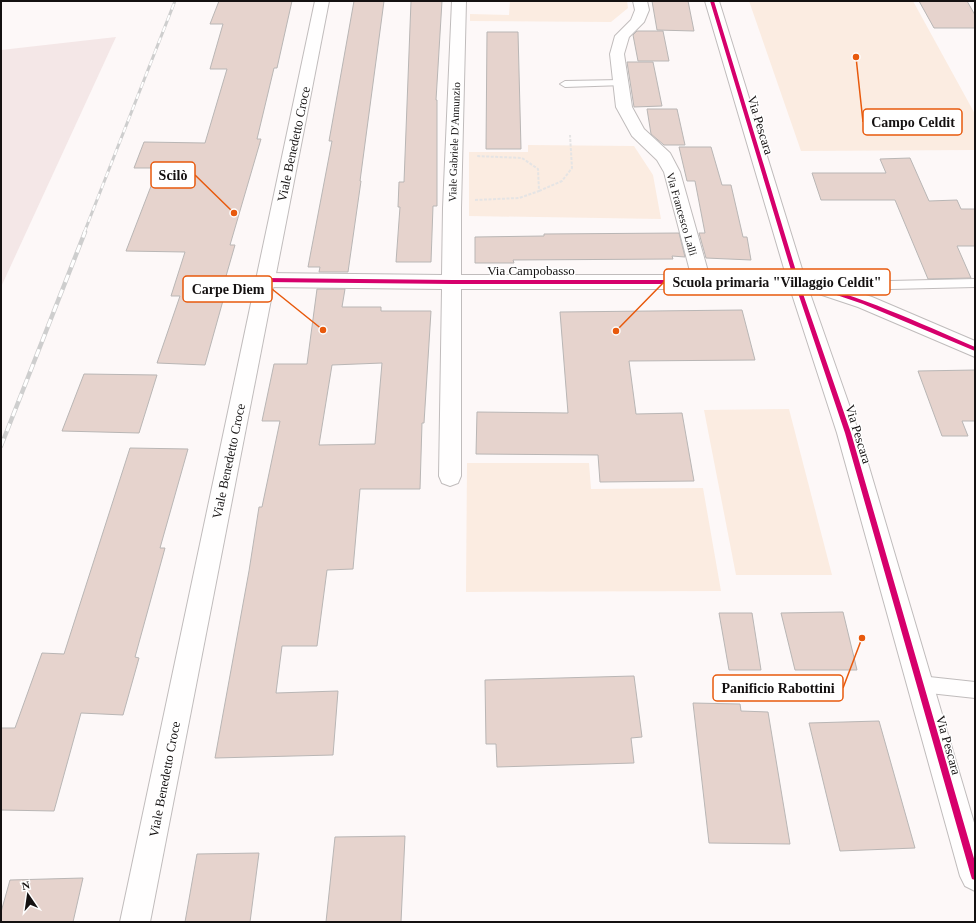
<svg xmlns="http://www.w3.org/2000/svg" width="976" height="923" viewBox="0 0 976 923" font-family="Georgia,serif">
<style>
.built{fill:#f4e7e7}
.green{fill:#fbece1}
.building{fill:#e6d3cd;stroke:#b9b6b5;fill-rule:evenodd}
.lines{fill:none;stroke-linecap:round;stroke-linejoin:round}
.service-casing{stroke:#c0bcbc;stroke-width:2}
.minor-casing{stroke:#c0bcbc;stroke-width:2}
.tertiary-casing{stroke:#c0bcbc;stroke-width:2}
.primary-casing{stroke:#c0bcbc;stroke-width:2}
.path{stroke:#e5e4e4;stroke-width:2;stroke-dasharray:3 1.5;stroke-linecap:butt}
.service{fill:#fffefe;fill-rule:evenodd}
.minor{fill:#fffefe;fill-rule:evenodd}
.tertiary{fill:#fffefe;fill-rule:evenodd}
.primary{fill:#fffefe;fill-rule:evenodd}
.rail-far1-casing{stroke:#cecece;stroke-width:3}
.rail-casing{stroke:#cecece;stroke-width:4.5}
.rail-far1{stroke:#fff;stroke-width:2;stroke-dasharray:6;stroke-linecap:butt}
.rail{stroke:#fff;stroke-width:3;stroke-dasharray:8;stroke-linecap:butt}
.cycleway-casing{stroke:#fff;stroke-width:2}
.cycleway{fill:#d6006c;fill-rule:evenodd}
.labels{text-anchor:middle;stroke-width:3;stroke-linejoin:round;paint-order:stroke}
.far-street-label{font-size:11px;fill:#141111;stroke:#fff}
.street-label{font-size:13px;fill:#141111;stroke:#fff}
.leader{fill:none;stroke:#e8590c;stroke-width:1.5}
.callout-dot{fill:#e8590c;stroke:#fff;stroke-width:1.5}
.callout{fill:#fff;stroke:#e8590c;stroke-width:1.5}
.callout-label{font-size:14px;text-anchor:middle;font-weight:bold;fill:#141111}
</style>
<rect width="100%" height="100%" fill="#fdf8f8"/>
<polygon class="built" points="116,37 1,287 1,50"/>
<g class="green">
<polygon points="510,1 627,1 628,8 611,22 470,21 470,14 509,15"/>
<polygon points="749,1 913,1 975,114 975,150 801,151"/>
<polygon points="528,145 634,146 653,175 661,219 469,216 469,152 528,152"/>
<polygon points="789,409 832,575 736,575 704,410"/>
<polygon points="467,463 589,463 591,489 703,488 721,591 466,592"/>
</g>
<g class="building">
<polygon points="219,1 292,1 277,68 274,68 257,139 261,139 230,245 235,245 220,297 224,297 205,365 157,363 180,296 171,296 185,252 126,251 158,168 134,168 144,142 205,143 227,69 210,69 223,24 210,24"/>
<polygon points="354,1 384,1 360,181 361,181 348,272 319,272 320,267 308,267 332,141 329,141"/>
<polygon points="411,1 442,1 436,100 437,100 437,206 433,206 431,262 396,262 400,207 398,207 399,182 404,182"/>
<polygon points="652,1 688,1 694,31 657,30"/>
<polygon points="919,1 967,1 975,15 975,28 934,28"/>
<polygon points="637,31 663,31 669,61 638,61 633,35"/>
<polygon points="487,32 518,32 521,149 486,149"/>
<polygon points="627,62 653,62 662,106 634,107"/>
<polygon points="647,109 677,109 685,145 664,145 651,134"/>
<polygon points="679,147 711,147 722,185 731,185 743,237 747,237 751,260 706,258 699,233 705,233 695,181 687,181"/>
<polygon points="910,158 929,201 957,200 961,209 975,209 975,246 957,246 971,278 928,279 895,200 821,200 812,173 886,173 880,159"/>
<polygon points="679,233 685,257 672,256 673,259 513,260 514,263 475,263 475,237 544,236 544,234"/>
<path d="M317 289H345L342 307H381V311H431L424 423H422L420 489H360L353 569 327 570 317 646H282L276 693 338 691 333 755 215 758 249 571 259 507H262L280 421H262L274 364H307ZM382 363 375 444 319 445 332 365Z"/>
<polygon points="742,310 755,360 629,361 636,414 682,413 694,481 600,482 598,455 476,454 477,412 568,413 560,312"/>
<polygon points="975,370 975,421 962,421 968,436 942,436 918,371"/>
<polygon points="84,374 157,375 139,433 62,431"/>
<polygon points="130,448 188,449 160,548 165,548 135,657 139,658 123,715 81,713 54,811 1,810 1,728 15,728 42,653 64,654"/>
<polygon points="843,612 857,670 795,670 781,613"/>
<polygon points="719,613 752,613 761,670 729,670"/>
<polygon points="634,676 642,737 631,738 634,763 497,767 496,744 486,744 485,680"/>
<polygon points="693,703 740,704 741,711 768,712 790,844 709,843"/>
<polygon points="879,721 915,848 840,851 809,723"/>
<polygon points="405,836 401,922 326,922 335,837"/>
<polygon points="259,853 250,922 185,922 197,854"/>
<polygon points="83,878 73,922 1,922 1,912 10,880"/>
</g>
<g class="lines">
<g class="service-casing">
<g id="service">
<polygon points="621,80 624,81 626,83 624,85 565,87 560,84 565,81"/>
<polygon points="975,279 975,287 849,290 835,297 831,296 829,293 831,290 847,282"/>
<polygon points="920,676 975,682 975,698 920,692 915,689 912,684 915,679"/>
</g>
</g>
<g class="minor-casing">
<polygon id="minor" points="452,1 466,1 461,208 461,275 691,275 664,172 657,160 632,136 616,107 610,54 615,36 631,20 635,10 633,1 647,1 649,10 644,22 629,37 624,54 632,107 644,129 670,153 680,172 709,275 797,275 819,280 872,297 975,341 975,357 858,307 819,294 797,289 461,289 461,476 458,483 450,486 442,483 439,476 442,289 265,287 258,285 256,280 258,275 265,273 442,275 443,208"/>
</g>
<g class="tertiary-casing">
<polygon id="tertiary" points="705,1 719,1 806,282 859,433 975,826 975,891 965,886 960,876 837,433 788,282"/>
</g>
<g class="primary-casing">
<polygon id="primary" points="315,1 329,1 150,922 120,922"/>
</g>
<g class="path">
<polyline points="539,191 562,181 572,168 570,135"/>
<polyline points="475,200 519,198 539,191 538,169 522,158 476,156"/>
</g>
<use href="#service" class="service"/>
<use href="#minor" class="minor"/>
<use href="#tertiary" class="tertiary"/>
<use href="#primary" class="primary"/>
<g class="rail-far1-casing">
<polyline id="rail-far1" points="84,233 175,1"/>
</g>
<g class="rail-casing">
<polyline id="rail" points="1,446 85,232"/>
</g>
<use href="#rail-far1" class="rail-far1"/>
<use href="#rail" class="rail"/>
<g class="cycleway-casing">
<path id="cycleway" d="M710 1H714L799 281C860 295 917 322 975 347V351L863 304 819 289 800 285 851 433 975 862V880L972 879 971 876 845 433 795 284H452L265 282 262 280 265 278 452 280H794Z"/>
</g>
<use href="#cycleway" class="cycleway"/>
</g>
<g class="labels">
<g class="far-street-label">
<text transform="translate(454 142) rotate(-88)" y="4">Viale Gabriele D'Annunzio</text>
<text transform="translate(682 214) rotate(74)" y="4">Via Francesco Lalli</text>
</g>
<g class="street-label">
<text transform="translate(761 125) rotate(73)" y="5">Via Pescara</text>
<text transform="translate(293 144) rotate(-78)" y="5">Viale Benedetto Croce</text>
<text x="531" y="275">Via Campobasso</text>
<text transform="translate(859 434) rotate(73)" y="5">Via Pescara</text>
<text transform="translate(228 461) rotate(-78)" y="5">Viale Benedetto Croce</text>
<text transform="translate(949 745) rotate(74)" y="5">Via Pescara</text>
<text transform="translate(164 779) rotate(-79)" y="5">Viale Benedetto Croce</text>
</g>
</g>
<path class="leader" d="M856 57L863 122M234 213L195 175M616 331L664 282M323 330L272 289M862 638L843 688"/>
<g class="callout-dot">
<circle cx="856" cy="57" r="4"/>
<circle cx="234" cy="213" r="4"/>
<circle cx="616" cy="331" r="4"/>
<circle cx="323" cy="330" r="4"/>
<circle cx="862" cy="638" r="4"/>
</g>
<g class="callout">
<rect x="863" y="109" width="99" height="26" rx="4"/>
<rect x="151" y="162" width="44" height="26" rx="4"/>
<rect x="664" y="269" width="226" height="26" rx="4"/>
<rect x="183" y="276" width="89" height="26" rx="4"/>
<rect x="713" y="675" width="130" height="26" rx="4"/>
</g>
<g class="callout-label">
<text x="913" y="127">Campo Celdit</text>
<text x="173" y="180">Scilò</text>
<text x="777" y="287">Scuola primaria "Villaggio Celdit"</text>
<text x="228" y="294">Carpe Diem</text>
<text x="778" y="693">Panificio Rabottini</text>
</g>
<rect width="976" height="923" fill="none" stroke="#141111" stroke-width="4"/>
<g transform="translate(28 895) rotate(347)" stroke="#ffffff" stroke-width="3" paint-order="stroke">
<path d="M0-3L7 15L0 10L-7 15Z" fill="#141111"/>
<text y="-6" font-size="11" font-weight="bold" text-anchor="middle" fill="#141111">N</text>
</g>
</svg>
